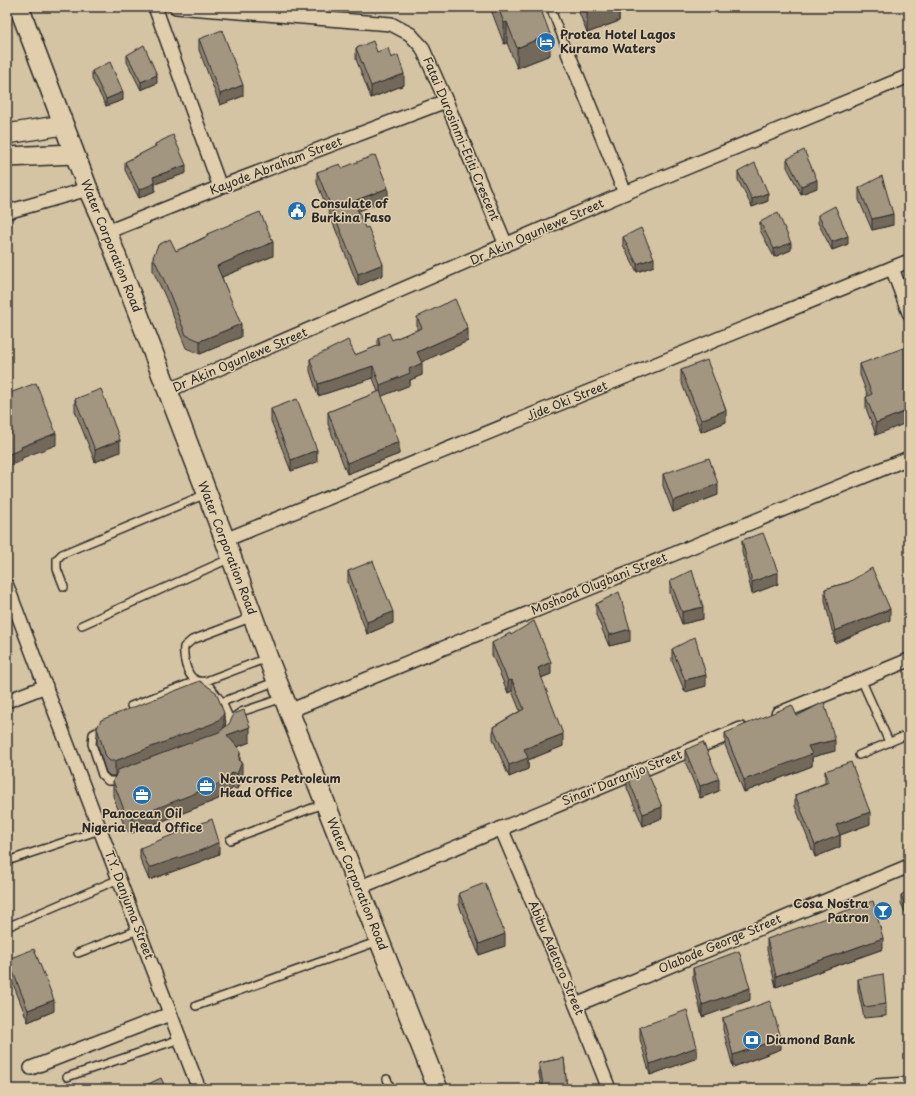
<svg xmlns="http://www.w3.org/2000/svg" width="916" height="1096" viewBox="0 0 916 1096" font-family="'Playpen Sans',sans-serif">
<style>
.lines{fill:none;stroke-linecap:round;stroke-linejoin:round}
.lane-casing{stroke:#2b2b2b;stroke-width:10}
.street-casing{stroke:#2b2b2b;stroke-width:16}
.secondary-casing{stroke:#2b2b2b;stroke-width:22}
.lane{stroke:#e0ceac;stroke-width:7}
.street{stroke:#e0ceac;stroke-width:13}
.secondary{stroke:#e0ceac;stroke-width:19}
.wall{fill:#8c816f;stroke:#2b2b2b}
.shaded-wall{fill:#72695a;stroke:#2b2b2b}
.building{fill:#a39681;stroke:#2b2b2b}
.labels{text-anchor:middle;stroke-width:3;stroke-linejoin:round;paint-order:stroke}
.poi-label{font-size:12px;font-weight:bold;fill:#2b2b2b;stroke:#e0ceac;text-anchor:start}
.street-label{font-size:12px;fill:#2b2b2b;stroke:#e0ceac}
</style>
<rect width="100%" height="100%" fill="#d5c4a4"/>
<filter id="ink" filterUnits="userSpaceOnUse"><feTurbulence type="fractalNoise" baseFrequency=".025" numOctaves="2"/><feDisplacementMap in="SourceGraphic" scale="8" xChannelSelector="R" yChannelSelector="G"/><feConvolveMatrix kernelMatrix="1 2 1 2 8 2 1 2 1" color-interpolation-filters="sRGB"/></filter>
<g filter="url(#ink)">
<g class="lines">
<g class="lane-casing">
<g id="lane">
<polyline points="550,7 568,53"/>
<polyline points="64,587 57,569 57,559 62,554 206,494"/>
<path d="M253 617 192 640 184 647C183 656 186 676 196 680 199 682 203 681 206 681L267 658"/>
<polyline points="82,625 231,558"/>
<polyline points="861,679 889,742"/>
<polyline points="201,690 210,687 222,702 277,681"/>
<polyline points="222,702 230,720"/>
<polyline points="131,706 196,681"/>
<polyline points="106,727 93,734 92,744 102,775 108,781 116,781 121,779"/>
<polyline points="229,732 230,720 241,712 283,698"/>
<polyline points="859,755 909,734"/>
<polyline points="230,840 325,803"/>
<polyline points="7,861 100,830"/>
<polyline points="7,927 119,879"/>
<polyline points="78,953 138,930"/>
<polyline points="196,1006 379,941"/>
<polyline points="67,1077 180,1039"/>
<polyline points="387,1079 391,1089"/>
</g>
</g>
<g class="street-casing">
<g id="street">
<polyline points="155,7 220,187"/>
<polyline points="176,7 391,24 410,34 422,47 446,101 506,245"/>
<polyline points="568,53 625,193"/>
<polyline points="7,212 88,189"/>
<polyline points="107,232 220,187 446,101"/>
<polyline points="892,268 909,313"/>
<polyline points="167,391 625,193 909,76"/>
<polyline points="225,540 909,261"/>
<polyline points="7,586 199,1089"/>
<polyline points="7,701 46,686"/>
<polyline points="289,711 909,458"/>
<polyline points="778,714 909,660"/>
<polyline points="501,828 576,1005 609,1089"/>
<polyline points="358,888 741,729"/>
<polyline points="576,1005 909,866"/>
<polyline points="31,1068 170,1014"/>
</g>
</g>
<g class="secondary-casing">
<g id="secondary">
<polyline points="19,7 88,189 107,232 225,540 268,658 438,1089"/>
<polyline points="7,134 63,125"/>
<polyline points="7,157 74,154"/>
<polyline points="876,1089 909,1087"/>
</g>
</g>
<use href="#lane" class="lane"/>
<use href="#street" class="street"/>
<use href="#secondary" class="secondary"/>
</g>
<g class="wall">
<polygon points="490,7 542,7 542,13 550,55 517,68 507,43 504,44"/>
<polygon points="577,7 619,7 619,21 587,33"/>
<polygon points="199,39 243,96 220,105 199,50"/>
<polygon points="356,48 377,52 391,58 404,85 371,98 356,59"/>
<polygon points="127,55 157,83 141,90 127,62"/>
<polygon points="92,71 123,100 106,106 92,79"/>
<polygon points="155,144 186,173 155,184 155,191 139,198 125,170 125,162 155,147"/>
<polygon points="787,159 817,188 801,194 787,167"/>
<polygon points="342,168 388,199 358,211 383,275 358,286 317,183 317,172"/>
<polygon points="738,172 768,201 752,207 738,180"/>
<polygon points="859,188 893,225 872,230 859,200"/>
<polygon points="818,215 848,244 832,250 818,223"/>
<polygon points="760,222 791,250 774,257 760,230"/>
<polygon points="207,234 273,256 222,277 241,337 200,354 186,348 165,296 153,271 153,257 176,251 207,236"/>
<polygon points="623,237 654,266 637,272 623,245"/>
<polygon points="417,317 468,341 421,362 422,375 410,380 410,385 381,396 399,454 347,474 328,424 328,412 378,392 373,378 318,396 310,371 310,359 355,355 378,346 378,338 392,340 417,330"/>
<polygon points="909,356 876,435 866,408 866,397 868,396 860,375 860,364"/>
<polygon points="681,370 726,422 701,432 681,381"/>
<polygon points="75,399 120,452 95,462 75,411"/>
<polygon points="271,409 317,462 291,471 271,421"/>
<polygon points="663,474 718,495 673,512 663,486"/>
<polygon points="742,540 778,584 752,594 742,552"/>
<polygon points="348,571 393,623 367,634 348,583"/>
<polygon points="670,581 703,619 682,624 670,593"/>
<polygon points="849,582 890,620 835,643 825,601 825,589"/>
<polygon points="596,604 630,641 609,646 596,615"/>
<polygon points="511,635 551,674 541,678 563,746 528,760 528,769 509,777 493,739 493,727 520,711 512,691 508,693 492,655 492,643"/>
<polygon points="672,649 706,686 685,692 672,661"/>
<polygon points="797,716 835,751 812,757 812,766 744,792 725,745 725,733"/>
<polygon points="97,728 224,728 250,742 237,747 240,761 242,777 237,789 233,788 226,795 216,800 132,833 126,830 113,796 113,781 115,776 110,776 106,772 97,744"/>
<polygon points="685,750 719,791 700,798 685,761"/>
<polygon points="825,771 870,824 840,835 840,847 815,857 795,806 795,795 825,783"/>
<polygon points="627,776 662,818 643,826 627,788"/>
<polygon points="140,848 219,854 202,861 149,880 140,859"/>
<polygon points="909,891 909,921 901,903 901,895"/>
<polygon points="459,893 505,946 479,955 459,905"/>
<polygon points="767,939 883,949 776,987 767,950"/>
<polygon points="8,959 54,1011 28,1022 8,971"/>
<polygon points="693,968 750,1000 702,1017 693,980"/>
<polygon points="858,979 886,1004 886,1016 864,1018 858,990"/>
<polygon points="723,1018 781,1049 733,1067 723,1030"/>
<polygon points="640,1027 697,1058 650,1075 640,1039"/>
<polygon points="564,1058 567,1089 542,1089 539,1074 539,1063"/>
</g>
<g class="shaded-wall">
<polygon points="536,7 542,7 542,16"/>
<polygon points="596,7 619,7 619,21 587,33 587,11"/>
<polygon points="507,22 507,43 504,44 504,23"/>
<polygon points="550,34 550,55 517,68 517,48"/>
<polygon points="404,74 404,85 371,98 371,86"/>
<polygon points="157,75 157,83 141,90 141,82"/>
<polygon points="243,85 243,96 220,105 220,94"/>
<polygon points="123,92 123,100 106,106 106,99"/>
<polygon points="186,165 186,173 155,184 155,191 139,198 139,190 153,177"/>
<polygon points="817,180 817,188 801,194 801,186"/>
<polygon points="388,188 388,199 354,213 354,201"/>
<polygon points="768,193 768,201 752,207 752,199"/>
<polygon points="893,214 893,225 872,230 872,219"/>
<polygon points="848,236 848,244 832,250 832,242"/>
<polygon points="273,242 273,256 217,279 217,266"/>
<polygon points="791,243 791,250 774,257 774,249"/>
<polygon points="654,258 654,266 637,272 637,264"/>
<polygon points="383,264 383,275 358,286 358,274"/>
<polygon points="241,324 241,337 200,354 200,341"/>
<polygon points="468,329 468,341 417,364 417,352"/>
<polygon points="422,363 422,375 410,380 410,385 380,397 380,385 409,369"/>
<polygon points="373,366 373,378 318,396 318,384"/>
<polygon points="726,410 726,422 701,432 701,420"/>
<polygon points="909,410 909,422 876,435 876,423"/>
<polygon points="56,433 56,445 22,458 22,461 7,466 7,455 21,447"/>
<polygon points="120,440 120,452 95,462 95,450"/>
<polygon points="399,442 399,454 347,474 347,463"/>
<polygon points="317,450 317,462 291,471 291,460"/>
<polygon points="718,484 718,495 673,512 673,501"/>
<polygon points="778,572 778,584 752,594 752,582"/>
<polygon points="703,607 703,619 682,624 682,612"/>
<polygon points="890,609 890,620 835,643 835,631"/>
<polygon points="393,612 393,623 367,634 367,622"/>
<polygon points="630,629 630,641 609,646 609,635"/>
<polygon points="11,642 11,654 7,655 7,643"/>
<polygon points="551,662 551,674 538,679 538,668"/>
<polygon points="706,675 706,686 685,692 685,680"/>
<polygon points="512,680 512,691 508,693 508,681"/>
<polygon points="224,713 224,728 222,733 115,776 115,761"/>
<polygon points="250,727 250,742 227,751 227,735"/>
<polygon points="563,734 563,746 528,760 528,769 509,777 509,765 524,749"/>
<polygon points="835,740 835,751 812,757 812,766 744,792 744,780 808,746"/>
<polygon points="240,753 240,766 242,762 242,777 237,789 237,774"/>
<polygon points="233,772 233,788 226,795 216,800 132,833 132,818"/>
<polygon points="719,779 719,791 700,798 700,786"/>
<polygon points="662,807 662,818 643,826 643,814"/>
<polygon points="870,812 870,824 840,835 840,847 815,857 815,845 836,825"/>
<polygon points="219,842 219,854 202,861 149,880 149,868"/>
<polygon points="505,934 505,946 479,955 479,944"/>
<polygon points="883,938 883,949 776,987 776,976"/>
<polygon points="750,988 750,1000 702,1017 702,1005"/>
<polygon points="54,1000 54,1011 28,1022 28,1010"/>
<polygon points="781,1038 781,1049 733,1067 733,1055"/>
<polygon points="697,1047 697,1058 650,1075 650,1064"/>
</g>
<g class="building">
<polygon points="498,7 540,7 550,34 517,48 507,22 504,23"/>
<polygon points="586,7 596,7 587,11"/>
<polygon points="222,30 243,85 220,94 199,39"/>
<polygon points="373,41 377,52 388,48 391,58 398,55 404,74 371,86 356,48"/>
<polygon points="144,45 157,75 141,82 127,55"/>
<polygon points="110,62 123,92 106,99 92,71"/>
<polygon points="173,135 186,165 153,177 155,183 139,190 125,162 156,146 155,144"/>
<polygon points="804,150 817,180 801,186 787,159"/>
<polygon points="375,155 388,188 354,201 365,228 368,227 383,264 358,274 317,172 340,164 342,168"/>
<polygon points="755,163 768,193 752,199 738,172"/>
<polygon points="882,176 893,214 872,219 859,188"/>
<polygon points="835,206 848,236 832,242 818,215"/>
<polygon points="260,212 273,242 217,266 241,324 200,341 186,335 165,282 153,257 158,245 170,239 176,251 208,236 207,234"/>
<polygon points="778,213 791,243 774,249 760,222"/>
<polygon points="641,228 654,258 637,264 623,237"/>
<polygon points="455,299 468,329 417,352 422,363 409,369 410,373 380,385 373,366 318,384 310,359 348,340 355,355 380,345 378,338 389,333 392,340 422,328 417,317"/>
<polygon points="906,347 909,356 909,410 876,423 866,397 872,394 860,364"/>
<polygon points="707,360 726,410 701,420 681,370"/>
<polygon points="36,383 56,433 21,447 22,449 7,455 7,396 11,395 10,393"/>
<polygon points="101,389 120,440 95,450 75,399"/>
<polygon points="380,391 399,442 347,463 328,412"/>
<polygon points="297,399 317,450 291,460 271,409"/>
<polygon points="709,458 718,484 673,501 663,474"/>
<polygon points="763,533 778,572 752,582 742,540"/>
<polygon points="373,561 393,612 367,622 348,571"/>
<polygon points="872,568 890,609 835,631 825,589 849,582"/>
<polygon points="692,570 703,607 682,612 670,581"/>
<polygon points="619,592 630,629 609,635 596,604"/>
<polygon points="534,621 551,662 538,668 563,734 524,749 528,758 509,765 493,727 524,709 512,680 508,681 492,643 510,633 511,635"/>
<polygon points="7,632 11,642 7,643"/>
<polygon points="695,637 706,675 685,680 672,649"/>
<polygon points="200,681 216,692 224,713 222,717 214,723 115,761 110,761 106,757 97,728 101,720"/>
<polygon points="824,702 835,740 808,746 812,754 744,780 725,733 792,705 797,716"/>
<polygon points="244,710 250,727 227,735 239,749 240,753 239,760 242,762 237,774 233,772 226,779 216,785 132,818 126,815 113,781 118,770 219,732 229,724 234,714"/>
<polygon points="703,742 719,779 700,786 685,750"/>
<polygon points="851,762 870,812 836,825 840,835 815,845 795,795 829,782 825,771"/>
<polygon points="645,766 662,807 643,814 627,776"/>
<polygon points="212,819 219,842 202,850 149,868 140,848"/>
<polygon points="485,883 505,934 479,944 459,893"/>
<polygon points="909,891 909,913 901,895"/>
<polygon points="873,901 883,938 776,976 767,939"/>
<polygon points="34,949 54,1000 28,1010 8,959"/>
<polygon points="739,951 750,988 702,1005 693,968"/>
<polygon points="883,974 886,1004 864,1007 858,979"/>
<polygon points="770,1001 781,1038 733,1055 723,1018"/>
<polygon points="687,1010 697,1047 650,1064 640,1027"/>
<polygon points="564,1058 567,1088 558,1089 544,1089 539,1063"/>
<polygon points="161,1078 166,1089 138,1089"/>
</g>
</g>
<defs>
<g id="hotel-disc" transform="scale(1)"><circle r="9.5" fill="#1f6fb2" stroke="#e0ceac"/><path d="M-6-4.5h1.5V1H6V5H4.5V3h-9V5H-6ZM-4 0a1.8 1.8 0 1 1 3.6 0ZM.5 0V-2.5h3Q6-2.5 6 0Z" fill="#fff"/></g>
<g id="civic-disc" transform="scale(1)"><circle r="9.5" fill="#1f6fb2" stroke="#e0ceac"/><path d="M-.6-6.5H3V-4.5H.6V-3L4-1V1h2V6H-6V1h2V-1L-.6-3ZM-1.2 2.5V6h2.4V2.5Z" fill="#fff"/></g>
<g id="office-disc" transform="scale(1)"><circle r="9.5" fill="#1f6fb2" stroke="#e0ceac"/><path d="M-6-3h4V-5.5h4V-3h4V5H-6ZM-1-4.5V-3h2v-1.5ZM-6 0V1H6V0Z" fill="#fff"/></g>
<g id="bar-disc" transform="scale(1)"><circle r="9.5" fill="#1f6fb2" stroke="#e0ceac"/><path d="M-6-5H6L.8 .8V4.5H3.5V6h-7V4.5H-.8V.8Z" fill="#fff"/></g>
<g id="bank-disc" transform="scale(1)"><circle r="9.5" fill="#1f6fb2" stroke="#e0ceac"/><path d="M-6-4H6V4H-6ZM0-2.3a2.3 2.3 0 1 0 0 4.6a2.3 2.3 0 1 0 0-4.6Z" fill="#fff"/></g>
</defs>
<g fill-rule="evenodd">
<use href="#hotel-disc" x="546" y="42"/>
<use href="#civic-disc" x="297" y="211"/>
<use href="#office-disc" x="206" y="786"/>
<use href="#office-disc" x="142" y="795"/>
<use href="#bar-disc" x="883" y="911"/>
<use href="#bank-disc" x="752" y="1040"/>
</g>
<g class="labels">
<g class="poi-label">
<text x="560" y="39">Protea Hotel Lagos<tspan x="560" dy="14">Kuramo Waters</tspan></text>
<text x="311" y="208">Consulate of<tspan x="311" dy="14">Burkina Faso</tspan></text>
<text x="220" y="783">Newcross Petroleum<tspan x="220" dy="14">Head Office</tspan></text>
<text x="142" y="818" text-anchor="middle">Panocean Oil<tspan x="142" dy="14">Nigeria Head Office</tspan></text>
<text x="869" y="908" text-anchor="end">Cosa Nostra<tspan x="869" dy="14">Patron</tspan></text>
<text x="766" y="1044">Diamond Bank</text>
</g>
<g class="street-label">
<text transform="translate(461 139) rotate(67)" y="4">Fatai Durosinmi-Etiti Crescent</text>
<text transform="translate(276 166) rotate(-21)" y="4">Kayode Abraham Street</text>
<text transform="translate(537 232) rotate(-24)" y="4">Dr Akin Ogunlewe Street</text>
<text transform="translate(111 246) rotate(68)" y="4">Water Corporation Road</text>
<text transform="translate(240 360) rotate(-23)" y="4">Dr Akin Ogunlewe Street</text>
<text transform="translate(567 401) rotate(-22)" y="4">Jide Oki Street</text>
<text transform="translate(227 548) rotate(69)" y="4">Water Corporation Road</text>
<text transform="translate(599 584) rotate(-22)" y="4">Moshood Olugbani Street</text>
<text transform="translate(622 778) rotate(-22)" y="4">Sinari Daranijo Street</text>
<text transform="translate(357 884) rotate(68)" y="4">Water Corporation Road</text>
<text transform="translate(129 905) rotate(69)" y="4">T.Y. Danjuma Street</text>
<text transform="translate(720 944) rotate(-23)" y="4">Olabode George Street</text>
<text transform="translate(556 958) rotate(67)" y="4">Abibu Adetoro Street</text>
</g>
</g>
<rect width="916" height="1096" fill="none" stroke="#e0ceac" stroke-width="24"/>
<rect x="12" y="12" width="892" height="1072" fill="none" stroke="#2b2b2b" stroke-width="1.5" filter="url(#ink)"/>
</svg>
